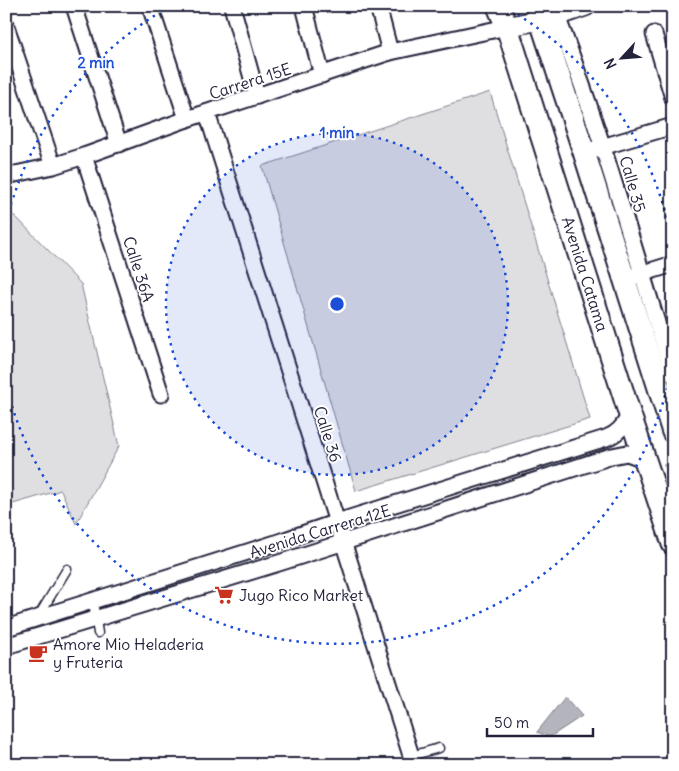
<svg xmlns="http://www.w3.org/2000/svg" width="679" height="771" viewBox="0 0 679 771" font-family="Delius,sans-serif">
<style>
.green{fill:#dfdfe2;stroke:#80808e}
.water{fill:#b4b4bc;stroke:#7a7a88}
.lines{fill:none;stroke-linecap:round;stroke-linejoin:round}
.service-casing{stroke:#22223b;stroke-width:11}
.minor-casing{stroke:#22223b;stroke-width:19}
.tertiary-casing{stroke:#22223b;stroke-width:22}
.secondary-casing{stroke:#22223b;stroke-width:25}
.path{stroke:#22223b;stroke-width:2.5;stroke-dasharray:5 4;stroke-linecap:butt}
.service{stroke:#fff;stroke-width:8}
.minor{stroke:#fff;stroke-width:15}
.tertiary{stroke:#fff;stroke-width:19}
.secondary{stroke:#fff;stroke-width:21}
.ring{fill:none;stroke:#1d4ed8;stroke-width:2.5;stroke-dasharray:2.5 5}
.labels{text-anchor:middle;stroke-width:4;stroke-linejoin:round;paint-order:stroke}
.street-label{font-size:16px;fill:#22223b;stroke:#fff}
.poi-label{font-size:16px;fill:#22223b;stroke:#fff;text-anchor:start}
.centre{fill:#1d4ed8;stroke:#fff;stroke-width:2.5}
.ring-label{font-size:15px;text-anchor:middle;font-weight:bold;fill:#1d4ed8;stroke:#fff;stroke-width:4;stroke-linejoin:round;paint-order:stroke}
</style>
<rect width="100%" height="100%" fill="#fff"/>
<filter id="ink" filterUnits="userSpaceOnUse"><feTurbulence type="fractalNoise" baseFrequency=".02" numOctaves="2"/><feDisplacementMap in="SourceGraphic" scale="10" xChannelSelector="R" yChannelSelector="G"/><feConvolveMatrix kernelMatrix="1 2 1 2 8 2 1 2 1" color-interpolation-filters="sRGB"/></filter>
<g filter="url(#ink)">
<g class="green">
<polygon points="490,92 590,419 356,491 262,166"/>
<polygon points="6,211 16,217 81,284 119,446 76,524 61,490 6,506"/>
</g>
<polygon class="water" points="565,697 582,716 550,737 537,732"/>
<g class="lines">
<g class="service-casing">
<g id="service">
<polyline points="93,602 98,633"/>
<polyline points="38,617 67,569"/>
<polyline points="411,756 439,748"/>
</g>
</g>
<g class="minor-casing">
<g id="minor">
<polyline points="74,6 119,144"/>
<polyline points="150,6 187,119"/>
<polyline points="232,6 257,96"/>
<polyline points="304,6 322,75"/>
<polyline points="378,6 390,52"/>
<path d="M553 6C600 126 634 251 673 374"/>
<polyline points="6,26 53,166"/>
<polyline points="654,34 673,98"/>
<polyline points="207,113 414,765"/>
<polyline points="595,149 673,126"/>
<polyline points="84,156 161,394"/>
<polyline points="6,176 53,166 84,156 187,119 390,52 507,27"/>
<polyline points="631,277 673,264"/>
<path d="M6 628 276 543 337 522 606 438C618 434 623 426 630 415"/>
<polyline points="6,646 282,562 612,456 627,453 644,459"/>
</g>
</g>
<g class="tertiary-casing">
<polyline id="tertiary" points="507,27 557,16 586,6"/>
</g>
<g class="secondary-casing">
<g id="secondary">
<path id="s1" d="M498 6 507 27 630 415 673 544"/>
<polyline points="536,6 584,152 673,432"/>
</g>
</g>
<polyline class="path" points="664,466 673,462"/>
<use href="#service" class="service"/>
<use href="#minor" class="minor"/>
<use href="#tertiary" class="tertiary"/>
<use href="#secondary" class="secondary"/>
</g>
</g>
<circle cx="337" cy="304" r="171" fill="#1d4ed8" fill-opacity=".12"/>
<g class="ring">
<circle cx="337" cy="304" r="171"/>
<path d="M672 366A341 341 0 0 1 7 389M7 219A341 341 0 0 1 169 7M505 7A341 341 0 0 1 672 242"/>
</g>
<defs>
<g id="supermarket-bare" transform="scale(1.5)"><path d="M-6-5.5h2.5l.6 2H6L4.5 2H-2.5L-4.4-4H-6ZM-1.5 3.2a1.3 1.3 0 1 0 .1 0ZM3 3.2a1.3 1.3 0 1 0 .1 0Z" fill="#c8321e" stroke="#fff" stroke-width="2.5" paint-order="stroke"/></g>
<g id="cafe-bare" transform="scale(1.5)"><path d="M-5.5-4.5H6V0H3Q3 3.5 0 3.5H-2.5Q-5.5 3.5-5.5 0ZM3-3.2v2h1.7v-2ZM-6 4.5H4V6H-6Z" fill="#c8321e" stroke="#fff" stroke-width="2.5" paint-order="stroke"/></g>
</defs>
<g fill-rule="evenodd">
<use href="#supermarket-bare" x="224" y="595"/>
<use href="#cafe-bare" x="38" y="653"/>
</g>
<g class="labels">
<g class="street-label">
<text transform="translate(250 81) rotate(-18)" y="6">Carrera 15E</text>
<text transform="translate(633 184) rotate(74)" y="6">Calle 35</text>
<text transform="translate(139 269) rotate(72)" y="6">Calle 36A</text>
<text dy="6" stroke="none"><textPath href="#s1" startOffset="282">Avenida Catama</textPath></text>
<text transform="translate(328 434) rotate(72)" y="6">Calle 36</text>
<text transform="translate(320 531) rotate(-17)" y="6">Avenida Carrera 12E</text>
</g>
<g class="poi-label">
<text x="239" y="601">Jugo Rico Market</text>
<text x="53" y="650">Amore Mio Heladeria<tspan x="53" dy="18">y Fruteria</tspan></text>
</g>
</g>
<circle cx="337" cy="304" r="8" class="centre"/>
<g class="ring-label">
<text x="96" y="68">2 min</text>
<text x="337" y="138">1 min</text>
</g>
<rect width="679" height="771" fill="none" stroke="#fff" stroke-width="25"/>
<rect x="12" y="12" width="654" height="746" fill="none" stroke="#22223b" stroke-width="2" filter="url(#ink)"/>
<g transform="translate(622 58) rotate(244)" stroke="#ffffff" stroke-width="4" paint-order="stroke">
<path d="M0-4L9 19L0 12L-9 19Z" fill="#22223b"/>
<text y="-8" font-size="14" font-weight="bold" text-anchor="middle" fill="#22223b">N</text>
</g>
<path d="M487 728v8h106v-8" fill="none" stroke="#22223b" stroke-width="2.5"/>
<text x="494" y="728" font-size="15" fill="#22223b" stroke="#ffffff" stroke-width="4" paint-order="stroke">50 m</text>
</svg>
